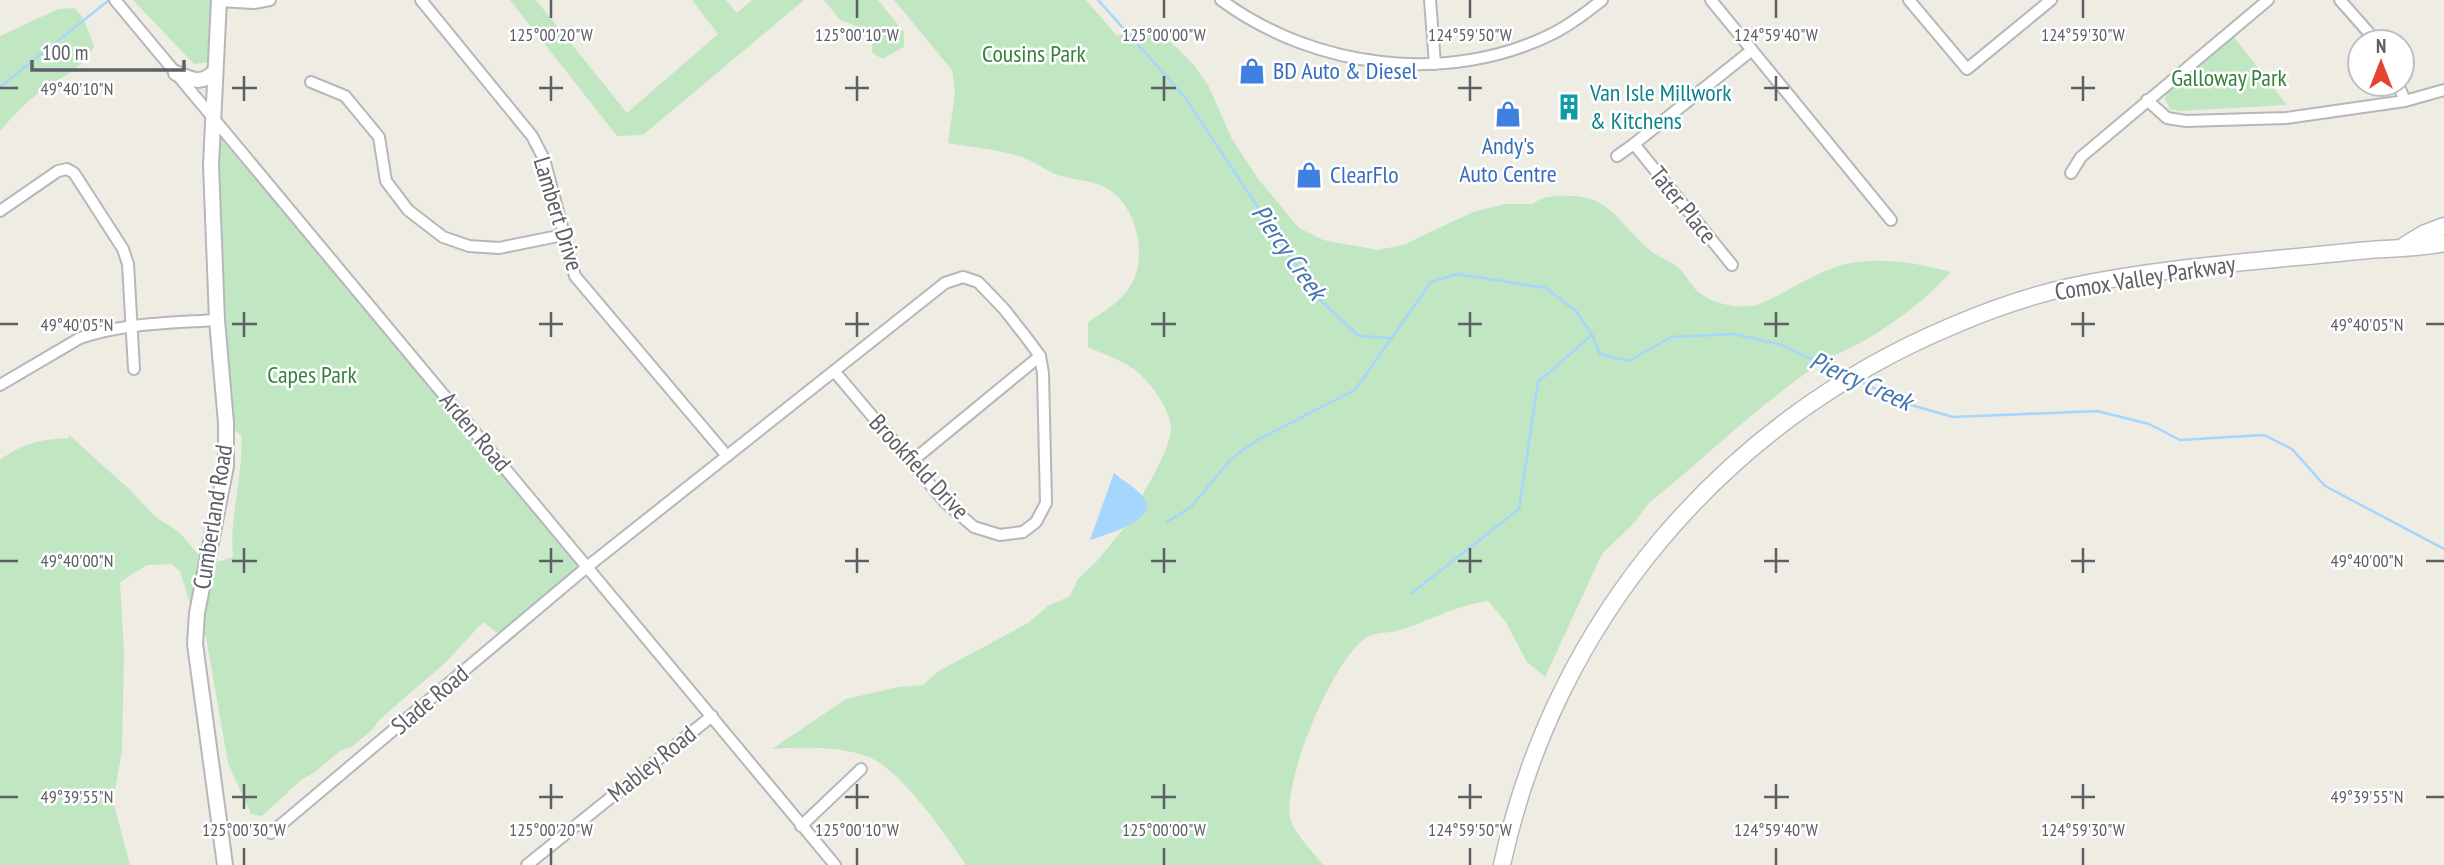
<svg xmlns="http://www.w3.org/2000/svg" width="2444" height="865" viewBox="0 0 2444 865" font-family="'PT Sans Narrow',sans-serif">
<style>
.green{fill:#c1e6c2}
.water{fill:#a5d6fe}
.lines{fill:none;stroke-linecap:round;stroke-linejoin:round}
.stream{stroke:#a5d6fe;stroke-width:2.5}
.minor-casing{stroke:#b5b7bb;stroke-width:14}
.tertiary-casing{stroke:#b5b7bb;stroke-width:18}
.secondary-casing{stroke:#b6b9be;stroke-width:19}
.minor{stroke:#fff;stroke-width:10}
.tertiary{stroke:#fff;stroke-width:14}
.secondary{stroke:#fff;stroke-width:16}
.ticks{fill:none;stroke:#5c6065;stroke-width:2.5}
.labels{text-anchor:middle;stroke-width:5;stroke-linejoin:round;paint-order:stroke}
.park-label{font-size:24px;fill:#36823b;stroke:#fff}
.shop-label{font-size:24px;fill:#366cbe;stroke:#fff;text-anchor:start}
.culture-label{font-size:24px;fill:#0d838f;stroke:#fff;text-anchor:start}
.street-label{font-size:24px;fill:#5c6065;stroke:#fff}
.water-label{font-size:26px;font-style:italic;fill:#4276af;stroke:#fff}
.ticks-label{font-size:18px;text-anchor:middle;fill:#5c6065;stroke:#fff;stroke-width:5;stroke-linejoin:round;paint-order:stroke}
</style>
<rect width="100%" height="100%" fill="#efece4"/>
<g class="green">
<polygon points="133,0 211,0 209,62 194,64"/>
<polygon points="510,0 536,0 627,113 718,34 692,0 726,0 737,13 752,0 804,0 643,135 617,136"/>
<polygon points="824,0 878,0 904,32 904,47 882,59 872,52 873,32 840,20"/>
<path d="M894 0H1086L1117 36 1139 26 1155 27 1195 66 1209 87 1232 139 1259 180 1299 228 1323 240 1378 250 1403 245 1473 212 1505 204H1533C1541 197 1548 197 1558 196 1611 192 1616 222 1651 251 1660 258 1671 261 1679 268 1686 275 1690 283 1696 290 1709 303 1739 310 1757 305 1790 292 1822 266 1858 262 1889 258 1921 264 1951 272 1927 298 1898 321 1867 339 1850 349 1832 355 1815 367 1756 407 1705 458 1649 503L1634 523 1602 554 1545 677 1527 662 1505 621 1488 601C1453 606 1430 621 1397 631 1388 633 1378 632 1370 636 1336 650 1283 780 1290 817 1292 831 1314 853 1323 865H966C948 837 900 769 869 757 841 746 803 747 772 749L846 699 899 687 923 685 937 672 1028 623 1048 606 1070 596 1078 579 1097 561 1146 501 1142 496C1153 476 1167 453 1171 431 1173 412 1148 378 1132 368 1119 359 1103 354 1088 347V322C1117 304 1139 289 1139 253 1139 227 1127 197 1102 186 1089 180 1070 179 1055 174 1045 170 1037 163 1027 159 1002 149 973 148 948 143L955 94 952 70Z"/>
<path d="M74 8 83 17 94 46C84 69 59 78 40 92 25 103 12 117 0 131V36L58 9Z"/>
<polygon points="2233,36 2287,105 2179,111 2170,109 2165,99 2168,90"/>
<path d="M213 117 587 567 503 637 483 622 445 663 380 719 372 730 351 747 340 751 315 772 301 780 262 816 251 814 228 763 206 637 190 603 180 571 171 564 147 565 120 582 124 651 122 751 113 801 130 865H0V460C25 442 39 440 69 438L68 434 129 489 157 518 179 532 197 553 208 562 221 561 233 557C229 516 244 476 241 435L226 423Z"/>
</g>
<path class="water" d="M1114 473C1123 481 1137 488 1144 498 1159 520 1105 535 1090 540Z"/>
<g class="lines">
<g class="stream">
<polyline points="1098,0 1184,96 1318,298 1359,336 1391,338"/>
<polyline points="0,87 109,0"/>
<polyline points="1859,381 1904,403 1953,417 2097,411 2149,424 2180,440 2264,435 2292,449 2325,486 2444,549"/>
<polyline points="1167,522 1191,507 1231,459 1257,440 1355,390 1431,282 1457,274 1546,288 1576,311 1592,335 1600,354 1629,361 1671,337 1734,334 1782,345 1846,376"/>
<polyline points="1412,593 1519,509 1538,382 1592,335"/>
</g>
<g class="minor-casing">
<g id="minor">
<polyline points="115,0 835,865"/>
<polyline points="421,0 532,136 544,159 575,276 727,456"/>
<path d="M1221 0C1315 69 1449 86 1554 33 1571 24 1587 12 1602 0"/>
<polyline points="1430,0 1435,64"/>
<polyline points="1711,0 1891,220"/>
<polyline points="1909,0 1967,69 2051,0"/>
<polyline points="2340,0 2377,42"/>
<polyline points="219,1 254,3 270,0"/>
<polyline points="311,82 345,96 379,137 386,181 408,210 443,237 469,246 499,248 563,235"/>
<polyline points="2398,84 2405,101"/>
<polyline points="2147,100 2167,118 2186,121 2286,118 2405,101 2444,90"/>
<polyline points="1617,156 1634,144"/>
<polyline points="2071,173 2081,157 2268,0"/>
<polyline points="0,211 58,171 67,169 74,173 123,249 128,264 134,369"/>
<polyline points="1732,265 1634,144 1752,50"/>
<path d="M0 385 80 338C124 323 171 323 217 320"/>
<polyline points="911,462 1040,356"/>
<polyline points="801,826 861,769"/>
<polyline points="271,833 587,567 945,283 963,277 978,282 1004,309 1026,337 1040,356 1043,373 1046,503 1036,522 1023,532 1000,535 974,527 945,502 834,371"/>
<polyline points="527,865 712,716"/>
</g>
</g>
<g class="tertiary-casing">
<g id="tertiary">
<polyline points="219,0 211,165 217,320 226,423 226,466 197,613 195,644 225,865"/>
<path d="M176 73C191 80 203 85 215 71"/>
</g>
</g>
<g class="secondary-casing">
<g id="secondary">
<polyline points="2405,245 2423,234 2444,226"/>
<path d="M1502 865C1554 621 1723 422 1952 326 1989 310 2029 296 2069 287 2164 267 2262 261 2358 251 2386 248 2416 249 2444 243"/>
</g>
</g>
<use href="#minor" class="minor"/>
<use href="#tertiary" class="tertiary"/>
<use href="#secondary" class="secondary"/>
</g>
<path class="ticks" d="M551 0V18M857 0V18M1164 0V18M1470 0V18M1776 0V18M2083 0V18M244 76V101M551 76V101M857 76V101M1164 76V101M1470 76V101M1776 76V101M2083 76V101M0 88H18M232 88H257M539 88H563M845 88H869M1151 88H1176M1458 88H1482M1764 88H1789M2071 88H2095M244 312V337M551 312V337M857 312V337M1164 312V337M1470 312V337M1776 312V337M2083 312V337M0 324H18M232 324H257M539 324H563M845 324H869M1151 324H1176M1458 324H1482M1764 324H1789M2071 324H2095M2426 324H2444M244 548V573M551 548V573M857 548V573M1164 548V573M1470 548V573M1776 548V573M2083 548V573M0 561H18M232 561H257M539 561H563M845 561H869M1151 561H1176M1458 561H1482M1764 561H1789M2071 561H2095M2426 561H2444M244 784V809M551 784V809M857 784V809M1164 784V809M1470 784V809M1776 784V809M2083 784V809M0 797H18M232 797H257M539 797H563M845 797H869M1151 797H1176M1458 797H1482M1764 797H1789M2071 797H2095M2426 797H2444M244 848V865M551 848V865M857 848V865M1164 848V865M1470 848V865M1776 848V865M2083 848V865"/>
<defs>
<g id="shop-bare" transform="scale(2.1)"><path d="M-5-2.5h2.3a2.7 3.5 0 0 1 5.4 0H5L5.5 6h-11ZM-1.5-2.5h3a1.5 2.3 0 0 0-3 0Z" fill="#3f7fe0" stroke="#fff" stroke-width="2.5" paint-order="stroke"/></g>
<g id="building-bare" transform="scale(2.1)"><path d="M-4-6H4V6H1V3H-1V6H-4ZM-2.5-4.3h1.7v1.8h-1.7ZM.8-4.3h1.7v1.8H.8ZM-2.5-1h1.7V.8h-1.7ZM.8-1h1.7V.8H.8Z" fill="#0f9aa8" stroke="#fff" stroke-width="2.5" paint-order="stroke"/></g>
</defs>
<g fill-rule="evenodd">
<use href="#shop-bare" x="1252" y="71"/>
<use href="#building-bare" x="1569" y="107"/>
<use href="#shop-bare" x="1508" y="114"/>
<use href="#shop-bare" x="1309" y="175"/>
</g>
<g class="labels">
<g class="park-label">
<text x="1034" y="62">Cousins Park</text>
<text x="2229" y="86">Galloway Park</text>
<text x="312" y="383">Capes Park</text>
</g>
<g class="shop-label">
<text x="1273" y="79">BD Auto &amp; Diesel</text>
<text x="1508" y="154" text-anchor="middle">Andy's<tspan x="1508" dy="28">Auto Centre</tspan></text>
<text x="1330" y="183">ClearFlo</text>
</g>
<g class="culture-label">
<text x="1590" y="101">Van Isle Millwork<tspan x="1590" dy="28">&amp; Kitchens</tspan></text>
</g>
<g class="street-label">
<text transform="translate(1683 205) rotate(51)" y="8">Tater Place</text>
<text transform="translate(558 214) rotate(73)" y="8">Lambert Drive</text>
<text transform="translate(2145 278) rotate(-9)" y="8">Comox Valley Parkway</text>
<text transform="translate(475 432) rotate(50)" y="8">Arden Road</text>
<text transform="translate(919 467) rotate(47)" y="8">Brookfield Drive</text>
<text transform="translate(213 517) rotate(-81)" y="8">Cumberland Road</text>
<text transform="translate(430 700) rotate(-40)" y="8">Slade Road</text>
<text transform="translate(652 764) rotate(-39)" y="8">Mabley Road</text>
</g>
<g class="water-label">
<text transform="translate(1289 252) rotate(55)" y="9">Piercy Creek</text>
<text transform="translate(1861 381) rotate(24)" y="9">Piercy Creek</text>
</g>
</g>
<g class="ticks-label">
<text x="551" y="41">125°00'20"W</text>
<text x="857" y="41">125°00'10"W</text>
<text x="1164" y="41">125°00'00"W</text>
<text x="1470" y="41">124°59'50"W</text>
<text x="1776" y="41">124°59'40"W</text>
<text x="2083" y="41">124°59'30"W</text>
<text x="77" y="95">49°40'10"N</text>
<text x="77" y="331">49°40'05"N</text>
<text x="2367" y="331">49°40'05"N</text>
<text x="77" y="567">49°40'00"N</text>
<text x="2367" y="567">49°40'00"N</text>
<text x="77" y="803">49°39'55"N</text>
<text x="2367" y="803">49°39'55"N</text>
<text x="244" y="836">125°00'30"W</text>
<text x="551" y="836">125°00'20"W</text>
<text x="857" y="836">125°00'10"W</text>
<text x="1164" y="836">125°00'00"W</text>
<text x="1470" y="836">124°59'50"W</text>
<text x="1776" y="836">124°59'40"W</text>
<text x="2083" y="836">124°59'30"W</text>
</g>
<g transform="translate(2381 63)"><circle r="33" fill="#ffffff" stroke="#bebfc1" stroke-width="2"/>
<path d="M0-5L12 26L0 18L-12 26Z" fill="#e64432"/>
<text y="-10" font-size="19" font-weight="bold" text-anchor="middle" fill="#5c6065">N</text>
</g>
<path d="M32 60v10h152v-10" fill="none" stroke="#5c6065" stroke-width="3.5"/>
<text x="42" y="60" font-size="21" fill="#5c6065" stroke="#ffffff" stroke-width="5" paint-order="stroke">100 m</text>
</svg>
